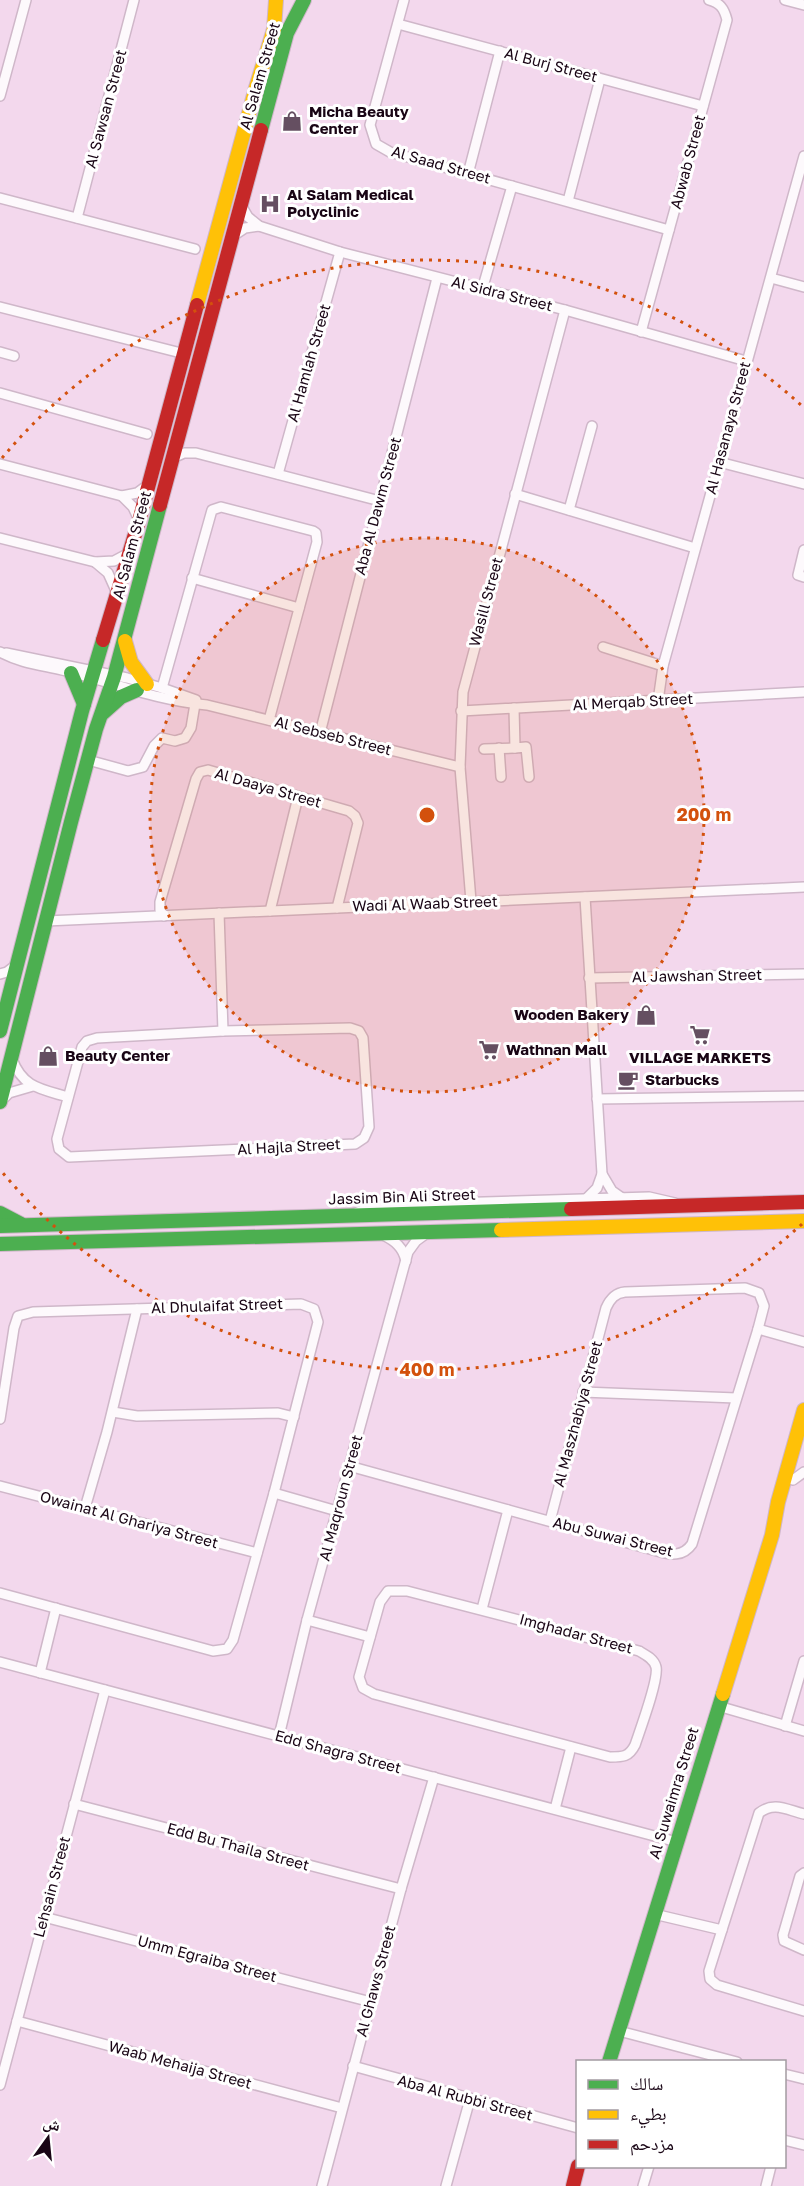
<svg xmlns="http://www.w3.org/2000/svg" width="804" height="2186" viewBox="0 0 804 2186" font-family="'Golos Text','Noto Naskh Arabic',sans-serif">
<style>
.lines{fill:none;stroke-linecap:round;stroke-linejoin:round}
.street-casing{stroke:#cfb7c9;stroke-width:12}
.fast-casing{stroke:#cfb7c9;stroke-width:16}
.slow-casing{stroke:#cfb7c9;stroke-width:16}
.jam-casing{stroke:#cfb7c9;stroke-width:16}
.street{stroke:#fdf9fc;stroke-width:9}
.fast{stroke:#4caf50;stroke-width:14}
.slow{stroke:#ffc107;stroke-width:14}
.jam{stroke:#c62828;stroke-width:14}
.ring{fill:none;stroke:#d3510d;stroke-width:3;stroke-dasharray:3 6}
.labels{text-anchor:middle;stroke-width:6;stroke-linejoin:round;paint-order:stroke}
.street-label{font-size:15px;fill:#190515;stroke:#fff}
.poi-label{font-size:15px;font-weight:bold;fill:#190515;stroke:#fff;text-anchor:start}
.centre{fill:#d3510d;stroke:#fff;stroke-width:3}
.ring-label{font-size:18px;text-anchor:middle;font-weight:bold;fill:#d3510d;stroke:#fff;stroke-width:6;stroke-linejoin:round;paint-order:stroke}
</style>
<rect width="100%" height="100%" fill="#f3d8ed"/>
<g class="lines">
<g class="street-casing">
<g id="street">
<polyline points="404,0 370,125 376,144 390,152 669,230"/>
<polyline points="785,0 804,5"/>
<polyline points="398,24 703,106"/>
<polyline points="0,96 26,0"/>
<polyline points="468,174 500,51"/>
<polyline points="0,198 195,249"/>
<polyline points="568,201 600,79"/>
<polyline points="241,205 248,217 259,226 340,252 565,310 746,361"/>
<polyline points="77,218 134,0"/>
<polyline points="233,236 245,228 259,226"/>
<polyline points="771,278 804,287"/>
<polyline points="482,290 512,186"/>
<polyline points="0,307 185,354"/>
<path d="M641 332 727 20C724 8 720 3 709 0"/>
<polyline points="0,352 14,356"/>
<polyline points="0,393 147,434"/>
<polyline points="173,458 184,453 196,453 380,501"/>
<polyline points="719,462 804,484"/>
<polyline points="0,464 122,496 137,493 149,484"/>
<polyline points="278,474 340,252"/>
<polyline points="515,494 695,548"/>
<polyline points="122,496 133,507 139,520"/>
<polyline points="569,510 592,426"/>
<polyline points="0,538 95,562 114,561 129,553"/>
<polyline points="804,550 798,575 804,577"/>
<polyline points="95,562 108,573 117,593"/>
<polyline points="192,578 299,608"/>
<polyline points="603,647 663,666"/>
<path d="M0 652C20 663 40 665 62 670 110 681 157 701 207 705L460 767"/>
<polyline points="6,653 127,678 162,688 196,700"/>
<polyline points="162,688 212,510 221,507 313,531 316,533 317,542 269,720"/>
<polyline points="658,701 663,666 804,156"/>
<polyline points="514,708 515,748 526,747 529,777"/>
<polyline points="461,711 804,692"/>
<polyline points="320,733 437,278"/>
<polyline points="499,748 501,777"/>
<polyline points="484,749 515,748"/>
<polyline points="88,760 128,771 143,767 154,746 162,738 175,741 185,738 191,728 195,704"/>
<polyline points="585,897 602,1174 612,1191 622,1198"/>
<polyline points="471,901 460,767 463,692 565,310"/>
<polyline points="270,911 298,797"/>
<polyline points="219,913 223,1031"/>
<polyline points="164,916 160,910 160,902 196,779 200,772 208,770 349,811 355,816 358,823 337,908"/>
<polyline points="46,921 804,887"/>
<polyline points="0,974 7,972 16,965"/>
<polyline points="589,978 804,974"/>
<polygon points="350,1028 359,1031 363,1038 369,1127 364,1138 355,1144 69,1157 59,1149 57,1139 82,1047 87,1041 97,1038 223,1031"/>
<path d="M12 1059C23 1088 41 1089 68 1097"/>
<polyline points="597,1099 804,1096"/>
<polyline points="1,1101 9,1093 33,1086"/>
<polyline points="586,1199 597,1188 602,1174"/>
<polyline points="353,1214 369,1207 382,1205 649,1197 675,1203"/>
<path d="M383 1235C395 1241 403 1247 406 1261"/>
<polyline points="758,1329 804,1342"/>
<polyline points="583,1392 736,1398"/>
<polyline points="113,1412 137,1416 278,1413 294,1417"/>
<polyline points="0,1419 14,1328 18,1316 33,1312 301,1304 314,1309 318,1322 274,1493 233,1640 227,1649 213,1651 0,1593"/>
<path d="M349 1466 657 1551C671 1555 683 1557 692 1544L758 1329 764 1306 759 1293 745 1288 625 1292C615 1293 610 1299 606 1308L550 1521"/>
<polyline points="793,1480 804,1472"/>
<polyline points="0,1486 257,1553"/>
<polyline points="274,1493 337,1511"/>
<polyline points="85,1508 107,1432 137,1309"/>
<path d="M388 1591H407L639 1651C646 1655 654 1659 656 1667 659 1679 640 1730 635 1745 629 1757 623 1757 610 1757L374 1694 363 1688 359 1677 380 1602Z"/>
<polyline points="482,1609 508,1510"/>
<polyline points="307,1620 370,1637"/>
<polyline points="0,1662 677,1842"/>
<polyline points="40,1673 56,1608"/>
<polyline points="718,1706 804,1731"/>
<polyline points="785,1726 804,1661"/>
<polyline points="279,1736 307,1620 408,1252 416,1241 427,1233"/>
<polyline points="74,1804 401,1889"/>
<polyline points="555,1809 571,1747"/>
<path d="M804 1814C787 1810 774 1801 759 1813L709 1971 710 1979 717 1985 804 2011"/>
<polyline points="804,1873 800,1876 783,1935 784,1941 804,1950"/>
<polyline points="654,1914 722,1930"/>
<polyline points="44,1917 371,2002"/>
<polyline points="17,2021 342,2108"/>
<polyline points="619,2031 737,2062"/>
<polyline points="353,2066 578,2128"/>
<polyline points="784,2074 804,2079"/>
<polyline points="0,2085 105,1690"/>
<polyline points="784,2140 804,2145"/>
<polyline points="322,2186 401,1889 434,1777"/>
<polyline points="446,2186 470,2099"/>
<polyline points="643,2186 649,2166"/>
<polyline points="766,2186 771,2166"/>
</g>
</g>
<g class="fast-casing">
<g id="fast">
<polyline points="261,130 287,33 304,0"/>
<polyline points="71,673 84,704"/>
<polyline points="103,713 121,697 137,690"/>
<polyline points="0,1031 82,711 103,640"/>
<polyline points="0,1102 71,822 96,729 114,677 160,505"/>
<polyline points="0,1213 21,1224"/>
<polyline points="0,1226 571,1209"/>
<polyline points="0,1244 501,1230"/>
<polyline points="609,2062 723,1694"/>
</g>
</g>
<g class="slow-casing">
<g id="slow">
<polyline points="197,305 255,91 274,29 276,0"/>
<polyline points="125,641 131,662 147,684"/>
<polyline points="501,1230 804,1221"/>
<polyline points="723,1694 772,1535 778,1502 804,1410"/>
</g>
</g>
<g class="jam-casing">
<g id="jam">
<polyline points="160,505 261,130"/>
<polyline points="103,640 139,521 197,305"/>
<polyline points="571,1209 804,1202"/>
<polyline points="573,2186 578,2166"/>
</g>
</g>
<use href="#street" class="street"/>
<use href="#fast" class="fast"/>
<use href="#slow" class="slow"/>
<use href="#jam" class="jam"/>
</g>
<circle cx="427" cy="815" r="277" fill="#d3510d" fill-opacity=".12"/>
<g class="ring">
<circle cx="427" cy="815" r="277"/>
<path d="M802 1224A555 555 0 0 1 2 1172M2 458A555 555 0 0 1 802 406"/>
</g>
<defs>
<g id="shop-bare" transform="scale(1.62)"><path d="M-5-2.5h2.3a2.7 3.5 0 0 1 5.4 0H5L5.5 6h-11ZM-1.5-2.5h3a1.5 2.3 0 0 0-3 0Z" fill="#654f61" stroke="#fff" stroke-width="2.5" paint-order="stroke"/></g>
<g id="hospital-bare" transform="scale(1.62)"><path d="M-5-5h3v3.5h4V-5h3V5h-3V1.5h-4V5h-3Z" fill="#654f61" stroke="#fff" stroke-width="2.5" paint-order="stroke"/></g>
<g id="supermarket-bare" transform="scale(1.62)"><path d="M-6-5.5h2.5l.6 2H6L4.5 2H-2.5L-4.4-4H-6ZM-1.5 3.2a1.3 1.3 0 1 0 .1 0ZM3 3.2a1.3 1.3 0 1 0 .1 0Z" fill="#654f61" stroke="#fff" stroke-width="2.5" paint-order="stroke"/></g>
<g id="cafe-bare" transform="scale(1.62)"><path d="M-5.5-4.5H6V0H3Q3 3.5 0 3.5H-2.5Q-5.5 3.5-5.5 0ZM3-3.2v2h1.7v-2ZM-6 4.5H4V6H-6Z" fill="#654f61" stroke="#fff" stroke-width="2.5" paint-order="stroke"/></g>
</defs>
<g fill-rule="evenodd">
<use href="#shop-bare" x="292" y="121"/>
<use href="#hospital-bare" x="270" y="204"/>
<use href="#shop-bare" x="646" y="1015"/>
<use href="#supermarket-bare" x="700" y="1035"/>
<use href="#supermarket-bare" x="489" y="1050"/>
<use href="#shop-bare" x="48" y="1056"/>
<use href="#cafe-bare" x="628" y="1080"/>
</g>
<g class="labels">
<g class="street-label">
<text transform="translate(551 65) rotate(15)" y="5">Al Burj Street</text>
<text transform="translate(260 76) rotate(-74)" y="5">Al Salam Street</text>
<text transform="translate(106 109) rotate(-75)" y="5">Al Sawsan Street</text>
<text transform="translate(688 162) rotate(-75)" y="5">Abwab Street</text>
<text transform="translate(441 165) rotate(16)" y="5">Al Saad Street</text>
<text transform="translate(502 294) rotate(14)" y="5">Al Sidra Street</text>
<text transform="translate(309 363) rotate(-74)" y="5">Al Hamlah Street</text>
<text transform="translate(728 428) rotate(-75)" y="5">Al Hasanaya Street</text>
<text transform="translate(378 506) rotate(-75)" y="5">Aba Al Dawm Street</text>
<text transform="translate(132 545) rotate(-75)" y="5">Al Salam Street</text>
<text transform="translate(486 602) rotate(-75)" y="5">Wasill Street</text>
<text transform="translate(633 702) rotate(-3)" y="5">Al Merqab Street</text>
<text transform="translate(333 736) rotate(14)" y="5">Al Sebseb Street</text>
<text transform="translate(268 788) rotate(16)" y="5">Al Daaya Street</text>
<text transform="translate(425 904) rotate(-2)" y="5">Wadi Al Waab Street</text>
<text transform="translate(697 976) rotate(-1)" y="5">Al Jawshan Street</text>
<text transform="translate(289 1147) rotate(-3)" y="5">Al Hajla Street</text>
<text transform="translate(402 1197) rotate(-2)" y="5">Jassim Bin Ali Street</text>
<text transform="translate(217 1306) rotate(-2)" y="5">Al Dhulaifat Street</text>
<text transform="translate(578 1414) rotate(-75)" y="5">Al Maszhabiya Street</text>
<text transform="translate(341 1498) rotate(-75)" y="5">Al Maqroun Street</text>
<text transform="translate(129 1520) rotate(15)" y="5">Owainat Al Ghariya Street</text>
<text transform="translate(613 1537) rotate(14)" y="5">Abu Suwai Street</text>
<text transform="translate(576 1634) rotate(15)" y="5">Imghadar Street</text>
<text transform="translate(338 1752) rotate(15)" y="5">Edd Shagra Street</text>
<text transform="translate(674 1793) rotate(-73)" y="5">Al Suwaimra Street</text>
<text transform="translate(238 1847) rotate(15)" y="5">Edd Bu Thaila Street</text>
<text transform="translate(52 1887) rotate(-75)" y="5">Lehsain Street</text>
<text transform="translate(207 1959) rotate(15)" y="5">Umm Egraiba Street</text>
<text transform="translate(376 1981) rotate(-75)" y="5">Al Ghaws Street</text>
<text transform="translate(180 2065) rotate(15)" y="5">Waab Mehaija Street</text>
<text transform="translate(465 2098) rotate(15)" y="5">Aba Al Rubbi Street</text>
</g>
<g class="poi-label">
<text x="309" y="117">Micha Beauty<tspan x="309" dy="17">Center</tspan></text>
<text x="287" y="200">Al Salam Medical<tspan x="287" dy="17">Polyclinic</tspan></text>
<text x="629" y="1020" text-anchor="end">Wooden Bakery</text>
<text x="506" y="1055">Wathnan Mall</text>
<text x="65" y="1061">Beauty Center</text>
<text x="700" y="1063" text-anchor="middle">VILLAGE MARKETS</text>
<text x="645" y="1085">Starbucks</text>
</g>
</g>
<circle cx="427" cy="815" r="9" class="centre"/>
<g class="ring-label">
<text x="704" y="821">200 m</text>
<text x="427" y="1376">400 m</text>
</g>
<rect x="576" y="2060" width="210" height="108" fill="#ffffff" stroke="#a39ba1" stroke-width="1.5"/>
<rect x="588" y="2080" width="30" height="9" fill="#4caf50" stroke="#a39ba1" stroke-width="1.5"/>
<text x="630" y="2090" font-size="18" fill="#190515">سالك</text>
<rect x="588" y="2110" width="30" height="9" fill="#ffc107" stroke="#a39ba1" stroke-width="1.5"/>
<text x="630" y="2120" font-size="18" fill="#190515">بطيء</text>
<rect x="588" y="2140" width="30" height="9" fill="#c62828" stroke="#a39ba1" stroke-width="1.5"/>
<text x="630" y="2150" font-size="18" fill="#190515">مزدحم</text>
<g transform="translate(48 2138) rotate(15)" stroke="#ffffff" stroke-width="4.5" paint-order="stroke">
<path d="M0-4.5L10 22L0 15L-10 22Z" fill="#190515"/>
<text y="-9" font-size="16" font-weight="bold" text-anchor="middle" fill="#190515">ش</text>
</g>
</svg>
